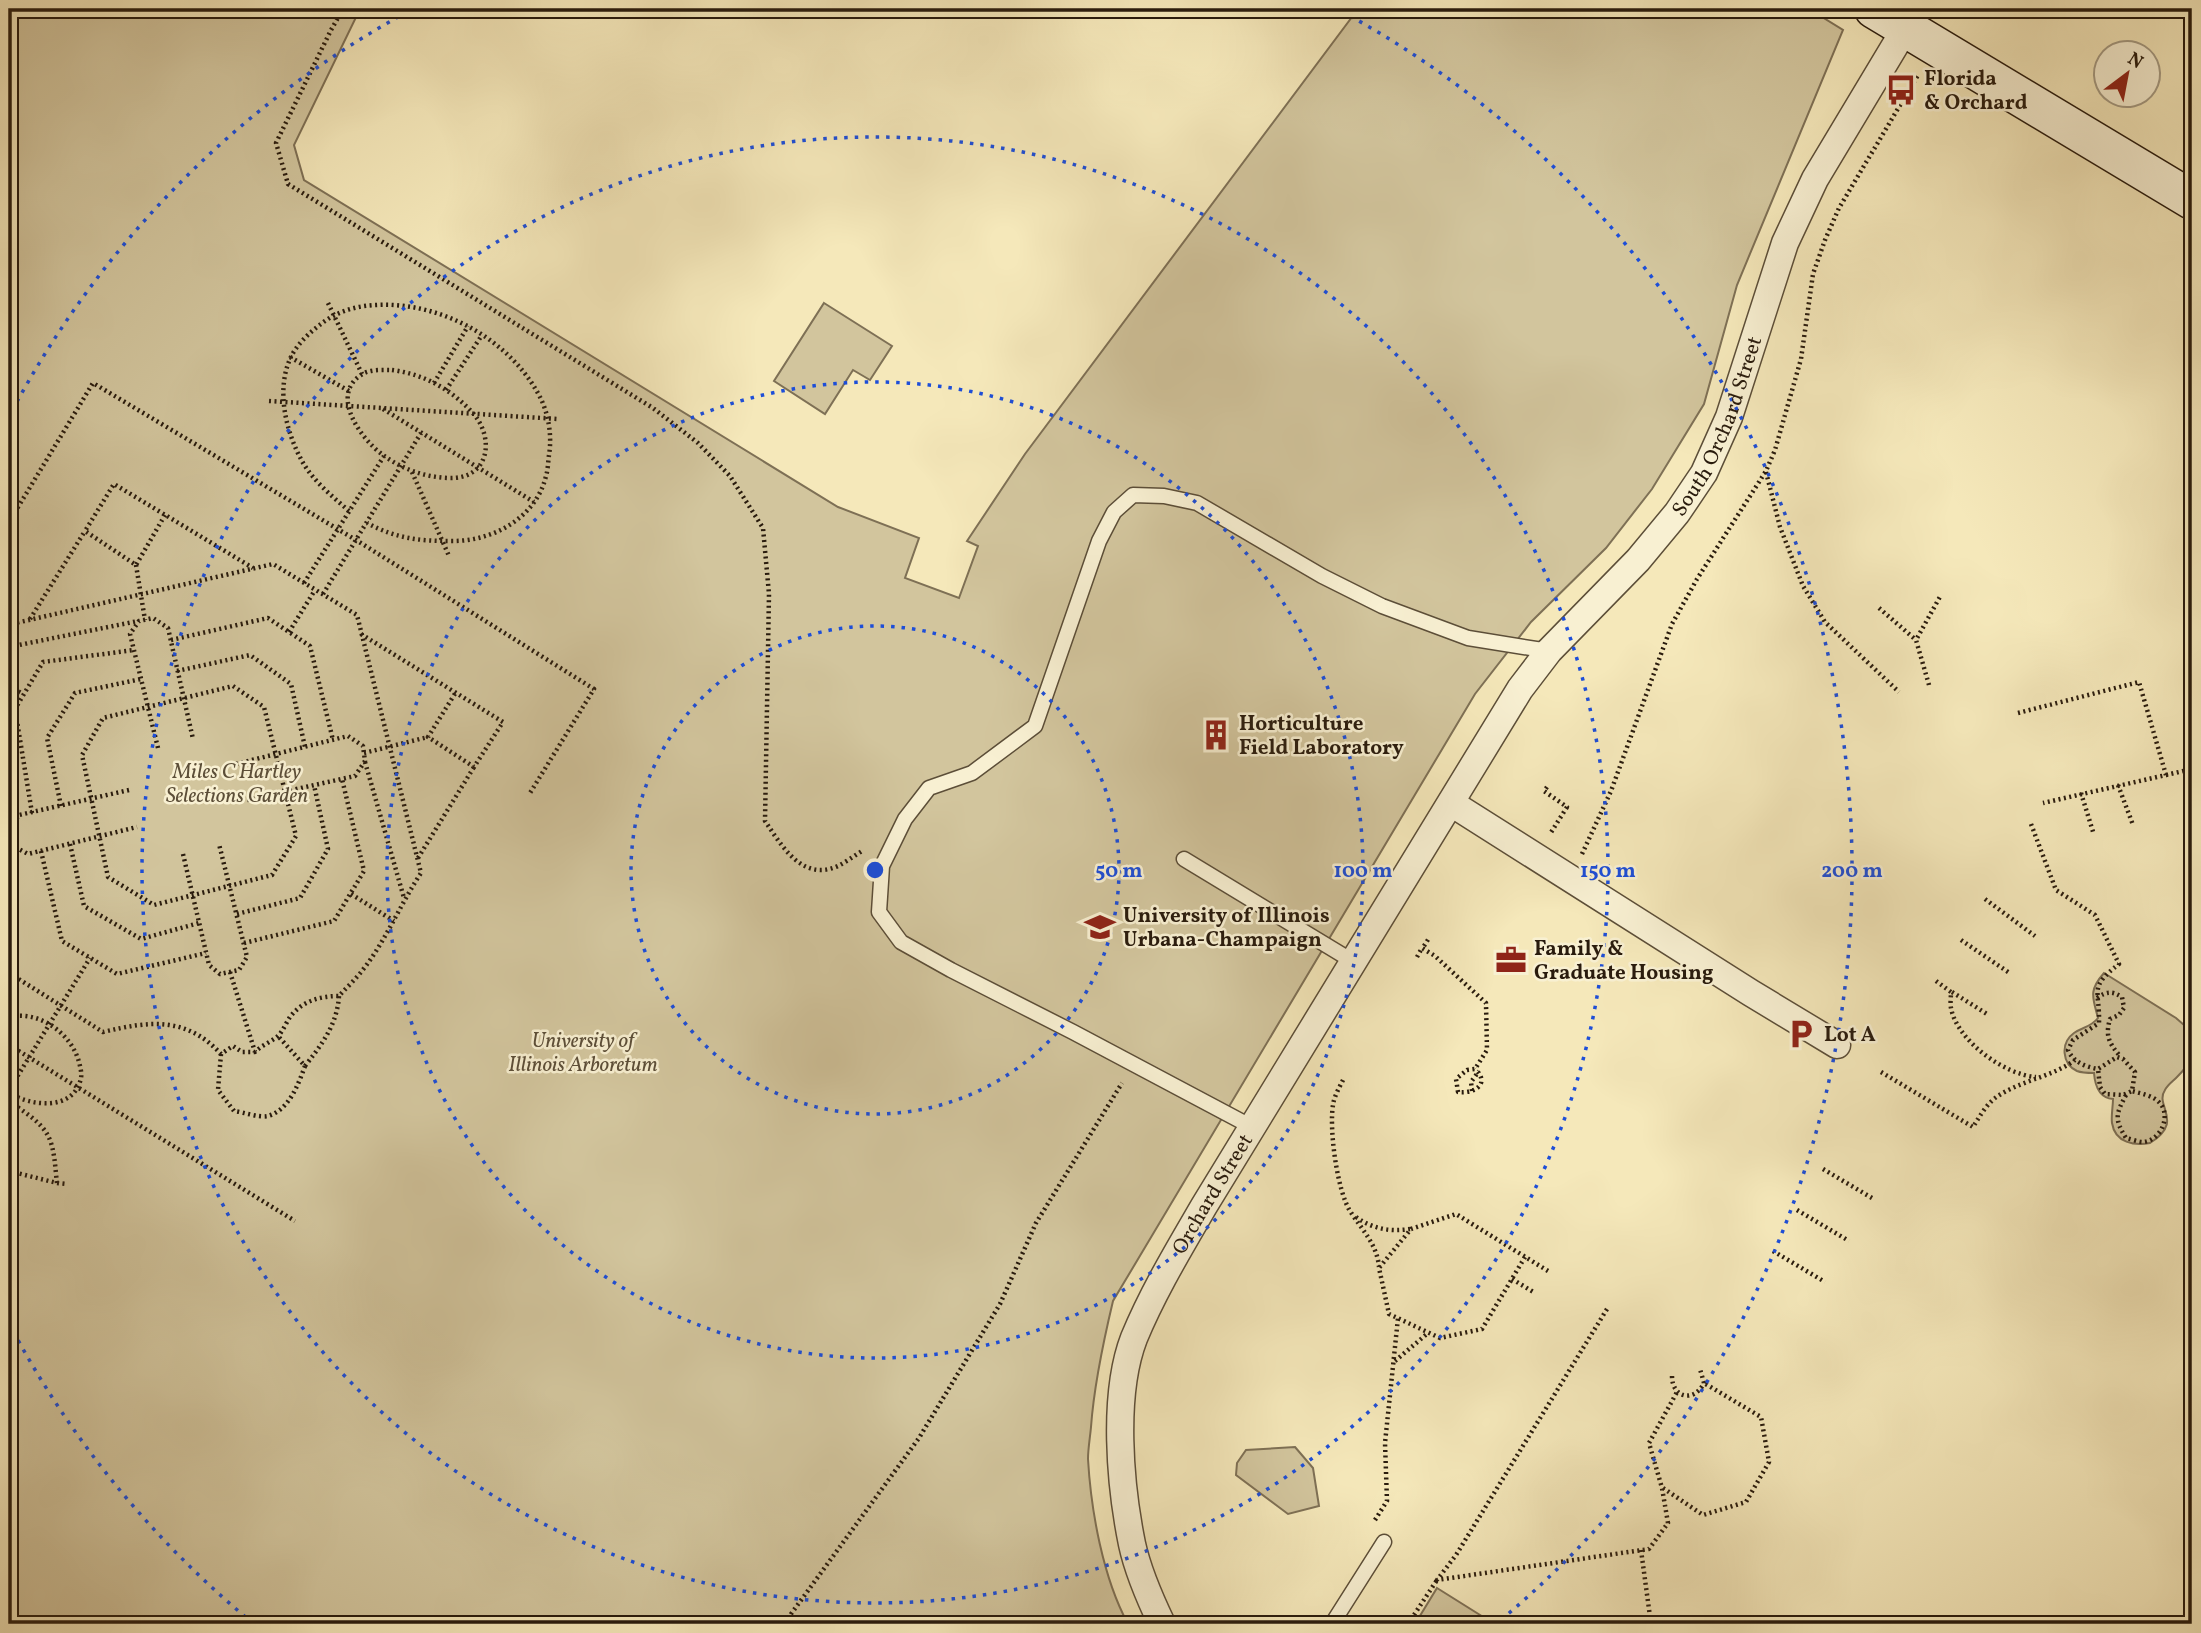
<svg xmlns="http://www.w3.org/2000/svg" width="2201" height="1633" viewBox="0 0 2201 1633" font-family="Vollkorn,serif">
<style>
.green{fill:#d2c59d;stroke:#7e7055;stroke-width:2}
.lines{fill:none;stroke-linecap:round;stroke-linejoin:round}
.service-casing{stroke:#5c4e38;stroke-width:17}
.minor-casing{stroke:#5c4e38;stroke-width:29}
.secondary-casing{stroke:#291b0d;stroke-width:41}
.path{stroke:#291b0d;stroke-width:4.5;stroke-dasharray:2 3.5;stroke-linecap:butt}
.service{stroke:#f8f0d2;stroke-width:14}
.minor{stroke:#f8f0d2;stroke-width:26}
.secondary{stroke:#f8f0d2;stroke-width:38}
.ring{fill:none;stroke:#1d4ed8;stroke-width:3.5;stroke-dasharray:3.5 7}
.labels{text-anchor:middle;stroke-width:5;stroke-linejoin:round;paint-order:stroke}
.poi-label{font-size:21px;font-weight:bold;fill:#291b0d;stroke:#f8f0d2;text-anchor:start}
.street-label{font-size:21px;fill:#291b0d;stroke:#f8f0d2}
.park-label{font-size:21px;font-style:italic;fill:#5c4e38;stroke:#f8f0d2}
.centre{fill:#1d4ed8;stroke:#f8f0d2;stroke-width:3.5}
.ring-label{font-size:21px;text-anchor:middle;font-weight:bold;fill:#1d4ed8;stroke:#f8f0d2;stroke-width:5;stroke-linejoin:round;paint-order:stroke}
</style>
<rect width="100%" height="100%" fill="#f5e8ba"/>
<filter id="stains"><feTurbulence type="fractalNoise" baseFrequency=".00286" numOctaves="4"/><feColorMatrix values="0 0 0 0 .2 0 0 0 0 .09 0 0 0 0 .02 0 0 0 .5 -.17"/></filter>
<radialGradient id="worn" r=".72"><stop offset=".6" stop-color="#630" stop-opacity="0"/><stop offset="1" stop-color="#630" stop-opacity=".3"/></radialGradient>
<g class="green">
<path d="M9 9H360L294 145 304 180 838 507 919 538 905 578 959 598 978 546 967 541 1025 454 1358 9H1809L1843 30 1737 285 1704 404 1652 489 1606 548 1531 622 1475 694 1113 1301C1103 1343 1094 1385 1091 1427 1090 1438 1088 1449 1088 1459 1091 1511 1103 1578 1128 1624H9Z"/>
<polygon points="824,303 892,346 870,380 853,370 825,414 774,381"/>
<path d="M2104 973 2176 1018 2192 1032C2192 1056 2193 1061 2177 1077 2173 1081 2167 1085 2165 1090 2154 1106 2185 1121 2150 1143 2135 1146 2115 1143 2112 1123 2111 1116 2113 1106 2113 1099 2099 1098 2095 1086 2094 1073 2089 1073 2082 1073 2077 1071 2062 1064 2060 1043 2074 1033 2083 1027 2091 1027 2098 1018 2093 998 2088 991 2104 973Z"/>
<polygon points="1295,1447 1313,1468 1319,1506 1288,1514 1236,1475 1237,1463 1246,1450"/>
<polygon points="1437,1588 1488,1620 1485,1624 1415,1624"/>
</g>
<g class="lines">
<g class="service-casing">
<g id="service">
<polyline points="1184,859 1354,962"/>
<polyline points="1252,1127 1073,1032 951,970 901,942 879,912 882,866 905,819 929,788 972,773 1035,726 1099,541 1114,512 1133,495 1164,496 1197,503 1322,576 1382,606 1468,638 1549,651"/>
<polyline points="1332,1624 1384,1542"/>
</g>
</g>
<g class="minor-casing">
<g id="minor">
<polyline points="1451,803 1751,993 1837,1045"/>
<path id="s1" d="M1162 1624C1150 1599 1138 1572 1132 1544 1120 1485 1112 1395 1134 1338 1153 1292 1179 1249 1204 1206L1520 689 1549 651 1638 560 1677 513 1704 473 1729 417 1785 243 1815 179 1917 9"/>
</g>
</g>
<g class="secondary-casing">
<polyline id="secondary" points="1874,9 2192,200"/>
</g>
<g class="path">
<path d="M343 9 331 30 276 143 288 184 653 408 698 443 730 476 763 528 769 594 765 821C782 846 802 882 838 866 846 862 854 856 862 851"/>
<polyline points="9,10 9,9"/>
<polyline points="9,131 10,129"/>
<polyline points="328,303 362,374"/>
<polyline points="290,357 349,391"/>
<path d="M392 370C423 374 449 388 471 411 496 437 490 480 448 478 424 477 402 469 383 455 362 440 329 396 361 375 369 369 382 370 392 370Z"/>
<polyline points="434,383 468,326"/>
<polyline points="446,390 482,335"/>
<polyline points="269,401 558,419"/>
<polyline points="383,409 534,502"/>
<polyline points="412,472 449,556"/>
<polyline points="1766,472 1780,527 1803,586 1825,622 1899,692"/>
<path d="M349 511C332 496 313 481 302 461 286 432 276 391 290 359 296 345 309 333 321 324 336 312 355 306 375 305 440 301 511 339 541 399 549 416 552 437 549 455 548 462 548 470 546 476 536 518 493 541 453 541 420 541 397 539 367 523"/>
<polyline points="165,515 136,565 85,531 114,484 253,568"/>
<polyline points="9,522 93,383 356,540 594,689 530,793"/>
<polyline points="136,565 145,620"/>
<polyline points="304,583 384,456"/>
<polyline points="323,594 421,433"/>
<polyline points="1879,608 1916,640"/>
<polyline points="30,619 85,531"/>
<path d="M9 628 11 624 29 620 273 564 357 615 421 873C401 903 387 938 365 967 357 978 347 987 339 996 320 996 302 1001 290 1017 286 1023 283 1031 278 1036 271 1042 262 1045 255 1052H242L233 1046 221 1054C186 1016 149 1021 103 1032L17 978 9 942"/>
<polyline points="289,632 315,590"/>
<polyline points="361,634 503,722 474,767 428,737 456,692"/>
<polyline points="171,640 268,618 310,646 333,740"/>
<polyline points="9,647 138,621"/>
<polyline points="177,671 250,655 291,684 305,747"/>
<polyline points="1929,685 1916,640 1941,595"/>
<polyline points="9,686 23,694"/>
<polygon points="233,686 264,707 296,836 272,875 154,905 108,877 82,755 103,718"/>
<polyline points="2018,713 2139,682 2166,775 2043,803"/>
<polyline points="158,748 130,634 139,621 153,618 168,628 193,739"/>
<polyline points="364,753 428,737"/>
<polyline points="365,762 404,898"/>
<polyline points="236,764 348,736 363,746 365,761 355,776 247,800"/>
<polyline points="2166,775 2192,769"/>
<polyline points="2118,785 2133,825"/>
<polyline points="1547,787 1544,791 1567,807 1550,834"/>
<polyline points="129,790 19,815 10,829 15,847 28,854 137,827"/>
<polyline points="2081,793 2094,835"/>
<polyline points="61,806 47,738 75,693 141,679"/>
<polyline points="32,813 15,709 43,662 134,650"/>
<path d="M2031 824 2056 890 2095 915 2119 964C2088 988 2100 990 2099 1023L2073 1040 2068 1050C2073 1062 2086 1067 2098 1069L2117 1057 2123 1059 2135 1072 2132 1091 2123 1095 2105 1094 2100 1087 2098 1069"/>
<polyline points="70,844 84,906 141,939 199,923"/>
<polyline points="41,851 62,941 117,974 206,953"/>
<polyline points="183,854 209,965 220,974 239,970 247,957 219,844"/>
<polyline points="1582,854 1611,791 1672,624 1697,579 1766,471 1775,450 1801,359 1813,274 1825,240 1839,208 1918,75"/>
<polyline points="418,858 474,767"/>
<polyline points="351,894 394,921"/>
<polyline points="1985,899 2035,936"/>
<polyline points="237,914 300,898 328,849 314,785"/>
<polyline points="1961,940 2011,974"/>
<polyline points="244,943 334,921 364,871 342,779"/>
<polyline points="1424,946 1429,938"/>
<path d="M1417 957 1422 948 1435 956 1486 1003 1487 1050 1475 1069 1467 1070 1456 1079 1458 1092C1474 1094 1491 1084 1475 1069"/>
<polyline points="230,972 255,1052"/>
<path d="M1936 981 1951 992C1951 997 1950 1003 1951 1008 1957 1041 2005 1075 2036 1077"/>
<polyline points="1952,992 1987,1014"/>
<path d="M2097 998C2107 991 2112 991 2122 997L2124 1008 2119 1015 2110 1019C2105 1036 2109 1043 2120 1056"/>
<path d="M9 1017C39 1010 71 1033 79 1062 80 1066 82 1073 81 1078 74 1112 30 1106 9 1093"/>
<polyline points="9,1045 295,1221"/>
<path d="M221 1054 218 1090 234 1111C243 1112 259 1118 268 1116 289 1110 298 1085 305 1066L278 1036"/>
<path d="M305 1066C322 1044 337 1025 339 996"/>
<path d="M1881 1072 1973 1127C1980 1116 1987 1103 1998 1096 2022 1080 2052 1077 2075 1060"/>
<path d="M1343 1080C1339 1088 1334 1097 1333 1105 1329 1129 1337 1190 1350 1211 1362 1230 1377 1244 1379 1267"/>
<polyline points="9,1090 90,958"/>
<polyline points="1472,1091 1471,1082 1479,1071"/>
<path d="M2126 1095C2116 1114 2114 1119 2126 1138 2131 1139 2138 1142 2143 1142 2159 1141 2170 1120 2162 1106 2156 1096 2143 1094 2132 1091"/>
<path d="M9 1101C21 1110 39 1120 47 1134 55 1147 55 1168 57 1183L9 1171"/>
<polyline points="1823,1169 1872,1198"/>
<polyline points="57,1183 66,1184"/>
<polyline points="1797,1210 1849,1241"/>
<path d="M1356 1217C1373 1229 1390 1232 1410 1229"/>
<polyline points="1773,1251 1825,1282"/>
<polyline points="1525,1257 1482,1329 1440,1338 1389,1314 1379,1268 1411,1229 1456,1214 1548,1271"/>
<polyline points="1512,1279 1535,1293"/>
<polyline points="1607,1309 1456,1555 1437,1580 1649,1549 1668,1523 1662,1488 1649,1443 1677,1392"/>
<polyline points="1395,1361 1428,1333"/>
<path d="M1672 1376C1672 1398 1694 1403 1704 1383L1700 1369"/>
<polyline points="1663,1488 1703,1515 1746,1502 1769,1462 1761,1417 1704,1383"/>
<polyline points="1375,1520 1387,1501 1385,1443 1398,1318"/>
<polyline points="1641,1550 1651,1624"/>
<polyline points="786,1624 791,1614 919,1438 1000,1304 1036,1223 1122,1083"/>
<polyline points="1408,1624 1437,1580"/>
</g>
<use href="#service" class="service"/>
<use href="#minor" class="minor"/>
<use href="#secondary" class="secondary"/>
</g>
<g class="ring">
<circle cx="875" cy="870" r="244"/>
<circle cx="875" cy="870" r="488"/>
<circle cx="875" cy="870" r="733"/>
<path d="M254 1624A977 977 0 0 1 12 1329M12 411A977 977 0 0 1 409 11M1341 11A977 977 0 0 1 1496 1624"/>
</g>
<defs>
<g id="bus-bare" transform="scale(2.415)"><path d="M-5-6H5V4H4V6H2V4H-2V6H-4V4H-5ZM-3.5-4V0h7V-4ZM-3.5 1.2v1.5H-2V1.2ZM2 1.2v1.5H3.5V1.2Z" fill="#8f2418" stroke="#f8f0d2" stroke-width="2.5" paint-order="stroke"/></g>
<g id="building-bare" transform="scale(2.415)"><path d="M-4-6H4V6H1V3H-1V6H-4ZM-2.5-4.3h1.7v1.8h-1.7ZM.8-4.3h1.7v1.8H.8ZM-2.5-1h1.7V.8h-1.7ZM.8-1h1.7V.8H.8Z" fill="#8f2418" stroke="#f8f0d2" stroke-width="2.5" paint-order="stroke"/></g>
<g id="university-bare" transform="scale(2.415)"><path d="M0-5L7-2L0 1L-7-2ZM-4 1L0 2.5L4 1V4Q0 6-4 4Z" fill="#8f2418" stroke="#f8f0d2" stroke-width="2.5" paint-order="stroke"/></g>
<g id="office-bare" transform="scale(2.415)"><path d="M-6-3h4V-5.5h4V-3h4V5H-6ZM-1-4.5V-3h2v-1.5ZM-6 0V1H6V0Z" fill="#8f2418" stroke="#f8f0d2" stroke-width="2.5" paint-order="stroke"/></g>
<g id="parking-bare" transform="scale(2.415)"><path d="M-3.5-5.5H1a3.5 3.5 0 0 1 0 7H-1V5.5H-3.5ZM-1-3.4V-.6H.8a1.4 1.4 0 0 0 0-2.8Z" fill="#8f2418" stroke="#f8f0d2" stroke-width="2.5" paint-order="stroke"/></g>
</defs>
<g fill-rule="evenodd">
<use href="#bus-bare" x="1901" y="90"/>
<use href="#building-bare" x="1216" y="735"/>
<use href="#university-bare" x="1100" y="927"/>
<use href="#office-bare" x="1511" y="960"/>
<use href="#parking-bare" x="1801" y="1034"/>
</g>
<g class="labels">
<g class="poi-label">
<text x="1924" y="85">Florida<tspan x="1924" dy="24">&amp; Orchard</tspan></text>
<text x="1239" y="730">Horticulture<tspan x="1239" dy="24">Field Laboratory</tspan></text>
<text x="1123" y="922">University of Illinois<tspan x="1123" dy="24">Urbana-Champaign</tspan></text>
<text x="1534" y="955">Family &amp;<tspan x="1534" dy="24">Graduate Housing</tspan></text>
<text x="1824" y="1041">Lot A</text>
</g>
<g class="street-label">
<text dy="7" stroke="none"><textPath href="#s1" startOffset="1382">South Orchard Street</textPath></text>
<text dy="7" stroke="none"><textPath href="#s1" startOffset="458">Orchard Street</textPath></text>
</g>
<g class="park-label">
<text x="237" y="778">Miles C Hartley<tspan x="237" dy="24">Selections Garden</tspan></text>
<text x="583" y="1047">University of<tspan x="583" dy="24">Illinois Arboretum</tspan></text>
</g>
</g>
<circle cx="875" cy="870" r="10" class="centre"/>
<g class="ring-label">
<text x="1119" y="877">50 m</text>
<text x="1363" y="877">100 m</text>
<text x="1608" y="877">150 m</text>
<text x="1852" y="877">200 m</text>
</g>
<rect width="2201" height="1633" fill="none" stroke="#f5e8ba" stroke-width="35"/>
<rect x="10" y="10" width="2180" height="1612" fill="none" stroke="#291b0d" stroke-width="3.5"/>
<rect x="18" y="18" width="2166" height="1598" fill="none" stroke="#291b0d" stroke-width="2"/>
<g transform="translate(2127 74) rotate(32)"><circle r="33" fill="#f8f0d2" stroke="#a59b83" stroke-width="2"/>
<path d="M0-5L12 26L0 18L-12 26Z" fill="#8f2418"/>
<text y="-10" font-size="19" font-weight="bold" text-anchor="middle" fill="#291b0d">N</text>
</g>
<rect width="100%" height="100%" filter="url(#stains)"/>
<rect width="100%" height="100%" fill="url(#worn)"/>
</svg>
